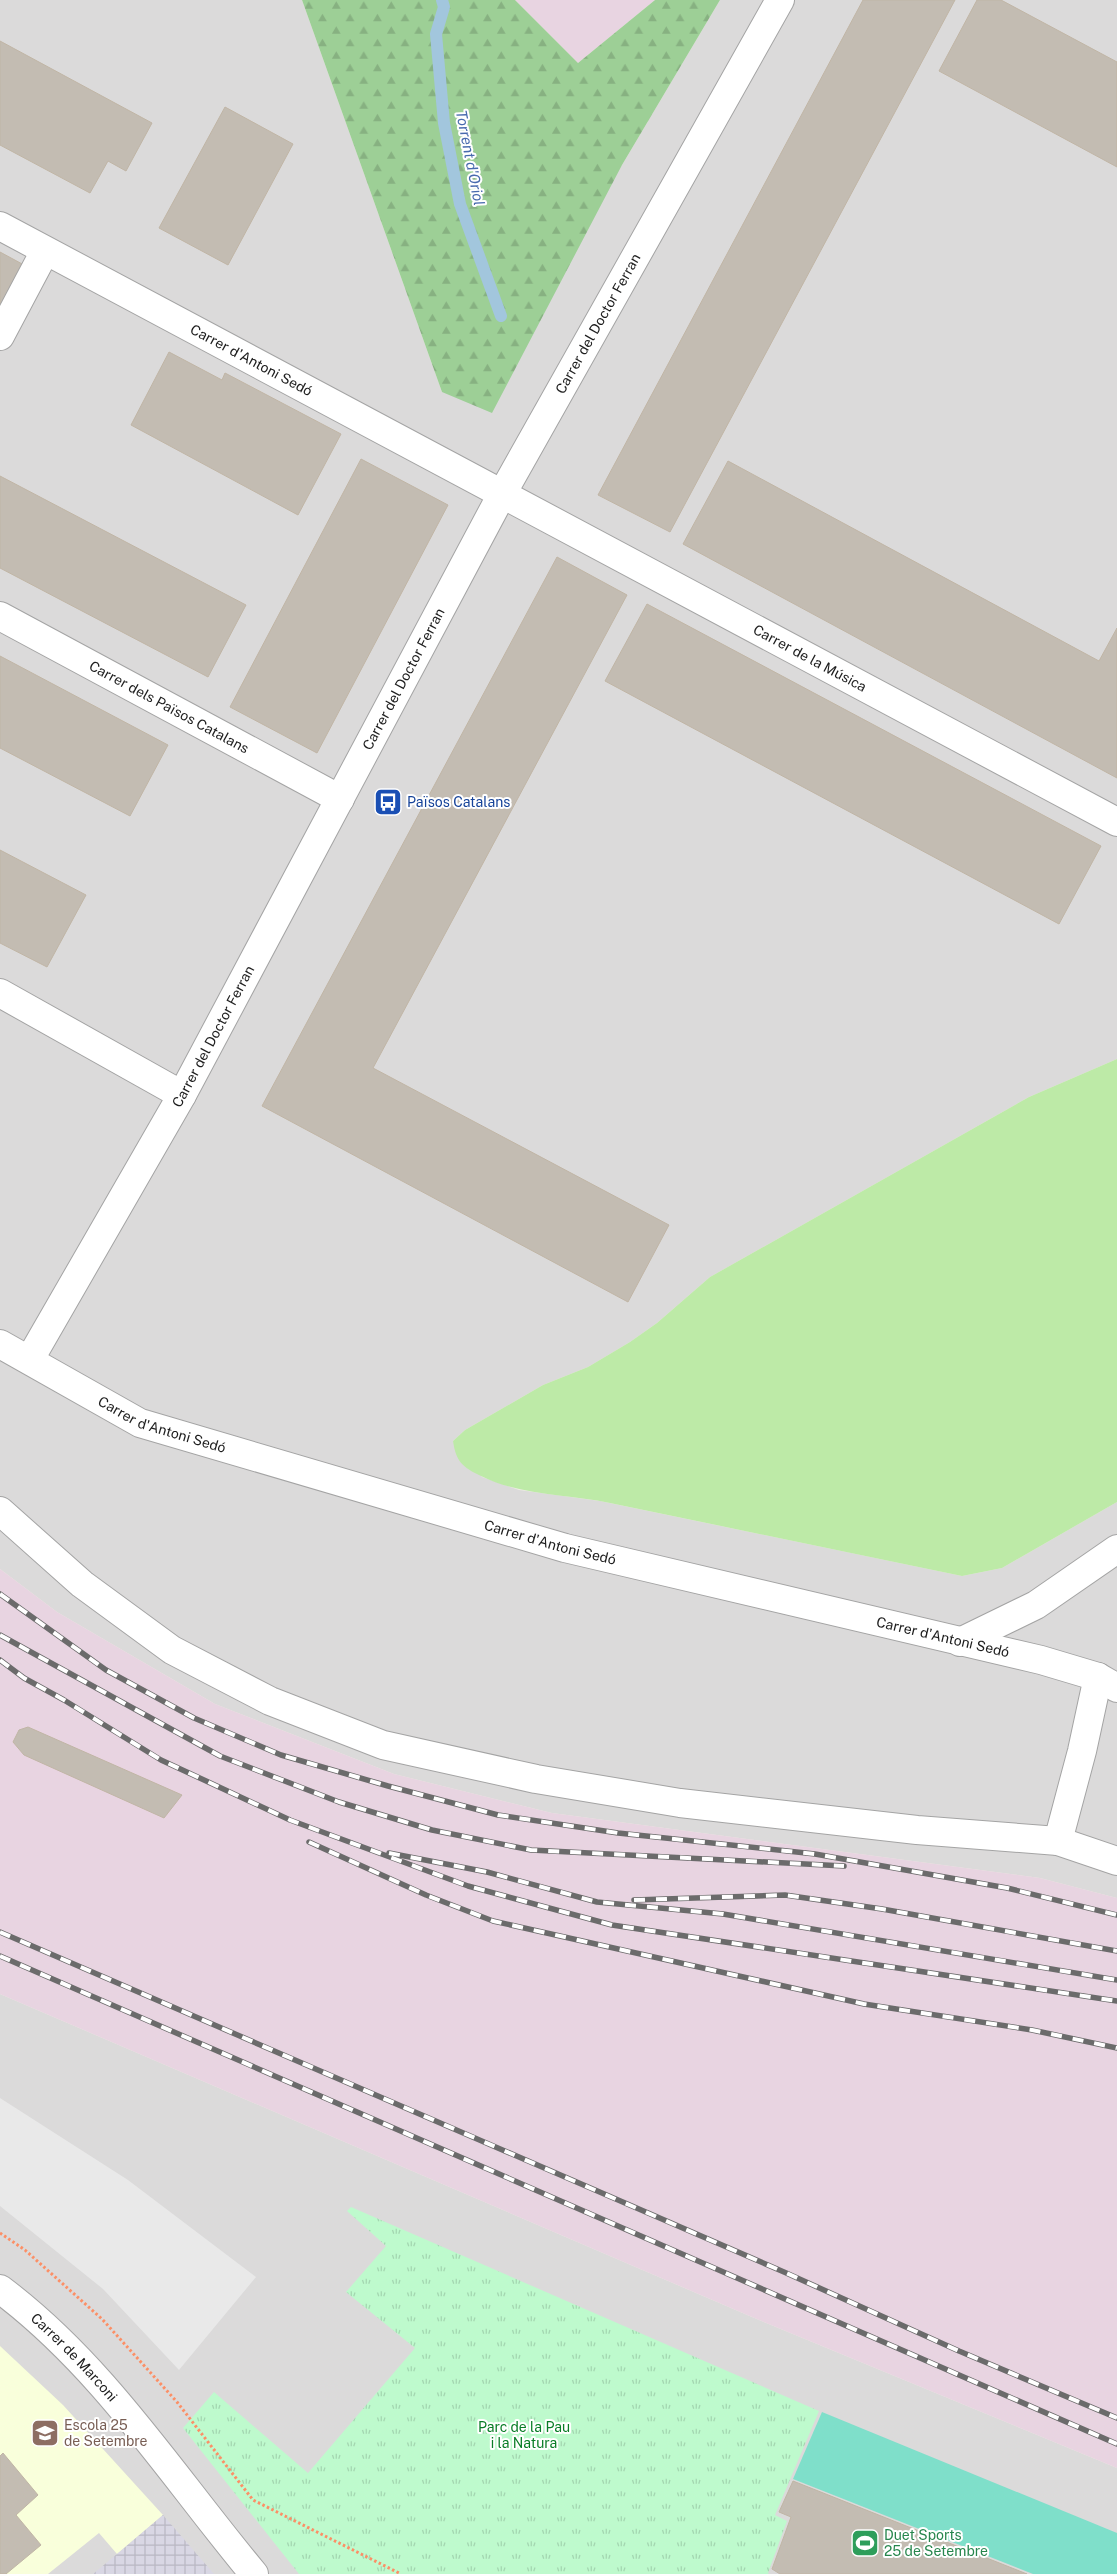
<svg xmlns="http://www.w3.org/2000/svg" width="1117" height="2574" viewBox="0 0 1117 2574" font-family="'Public Sans',sans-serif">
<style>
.residential{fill:#dbdada}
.industrial{fill:#e8d4e1}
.education{fill:#f9ffdb}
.forest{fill:url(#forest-firs)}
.park{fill:url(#park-tufts)}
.garden{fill:#bdeaa7}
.pitch{fill:#7fdfca}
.parking{fill:#e9e9e9}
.plaza{fill:url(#plaza-grid)}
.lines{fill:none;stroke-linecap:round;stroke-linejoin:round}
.stream{stroke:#a2c6dd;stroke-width:12}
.building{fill:#c3bcb2;stroke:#c0b5a5}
.minor-casing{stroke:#a4a4a4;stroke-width:30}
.path{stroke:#fc8f66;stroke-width:3;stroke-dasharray:2.5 2.5;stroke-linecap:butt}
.minor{stroke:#fff;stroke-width:28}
.rail-casing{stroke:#6b6b6b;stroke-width:5.5}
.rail{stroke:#fff;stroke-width:4;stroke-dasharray:11;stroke-linecap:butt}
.labels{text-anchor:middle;stroke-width:4;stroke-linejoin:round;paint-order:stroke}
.street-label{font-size:14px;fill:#1d1d1d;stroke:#fff}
.transit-label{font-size:14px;fill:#164399;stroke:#fff;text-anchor:start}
.education-label{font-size:14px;fill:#785e54;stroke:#fff;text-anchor:start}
.park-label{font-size:14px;fill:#097d26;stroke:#fff}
.leisure-label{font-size:14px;fill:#27864d;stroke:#fff;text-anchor:start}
.water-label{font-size:15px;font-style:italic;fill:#486aae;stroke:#fff}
</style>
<defs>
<pattern id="forest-firs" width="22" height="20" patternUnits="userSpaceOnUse" patternTransform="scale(1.25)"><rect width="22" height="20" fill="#9dcf96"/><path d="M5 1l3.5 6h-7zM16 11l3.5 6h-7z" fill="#87b181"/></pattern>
<pattern id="park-tufts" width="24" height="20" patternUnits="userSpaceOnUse" patternTransform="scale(1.25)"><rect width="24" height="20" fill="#befacd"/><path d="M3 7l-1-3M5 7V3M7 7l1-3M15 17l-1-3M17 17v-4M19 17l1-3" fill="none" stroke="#a3d6b0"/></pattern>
<pattern id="plaza-grid" width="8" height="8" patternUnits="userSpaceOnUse" patternTransform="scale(1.25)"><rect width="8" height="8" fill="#d9d7e4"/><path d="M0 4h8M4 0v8" fill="none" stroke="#bab8c3"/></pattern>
</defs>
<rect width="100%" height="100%" fill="#eeede3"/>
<g class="residential">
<polygon points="0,0 302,0 442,392 622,165 720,0 1117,0 1117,1059 1029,1097 710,1277 657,1323 630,1342 588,1367 543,1385 465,1430 453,1441 482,1477 519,1490 600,1501 962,1576 1002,1568 1117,1502 1117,1898 1040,1878 552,1813 394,1774 215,1704 57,1612 0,1569"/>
<polygon points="0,1994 752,2317 1117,2468 1117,2574 0,2574"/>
</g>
<g class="industrial">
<polygon points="515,0 655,0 578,63"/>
<polygon points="0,1569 57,1612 215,1704 394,1774 552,1813 1040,1878 1117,1898 1117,2468 752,2317 0,1994"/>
</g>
<polygon class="education" points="0,2346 63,2405 163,2515 117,2554 99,2533 48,2574 0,2574"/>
<polygon class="forest" points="302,0 515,0 578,63 655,0 720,0 622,165 492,413 442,392"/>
<polygon class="park" points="351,2207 819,2411 775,2515 787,2521 768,2573 769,2574 299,2574 183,2428 214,2392 308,2473 415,2348 346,2292 386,2246 347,2211"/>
<path class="garden" d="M1117 1059V1502L1002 1568 962 1576C844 1552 727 1527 610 1503 567 1494 521 1496 481 1476 462 1467 456 1461 453 1441L465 1430 543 1385 588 1367 630 1342 657 1323 710 1277 1029 1097Z"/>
<polygon class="pitch" points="822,2412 1117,2533 1117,2574 1033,2574 793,2479"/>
<polygon class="parking" points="0,2098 128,2180 256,2277 179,2370 103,2289 0,2206"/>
<polygon class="plaza" points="163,2515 214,2574 93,2574 117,2554"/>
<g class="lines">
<polyline class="stream" points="442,0 444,7 436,34 444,123 460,204 501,316"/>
</g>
<g class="building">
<polygon points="863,0 955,0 670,532 598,495"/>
<polygon points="977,0 1001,0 1117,62 1117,167 939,71"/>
<polygon points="0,41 152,123 126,171 108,161 90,193 0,145"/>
<polygon points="225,107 293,144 228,265 159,228"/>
<polygon points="0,252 24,265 0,309"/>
<polygon points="169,352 222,380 225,373 341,434 298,515 131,425"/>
<polygon points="361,459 448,505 317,753 230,707"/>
<polygon points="728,461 1099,661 1117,628 1117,778 683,544"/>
<polygon points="0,476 246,605 208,677 0,568"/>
<polygon points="557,557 627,595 373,1068 669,1225 628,1302 262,1106"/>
<polygon points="647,604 1101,846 1059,924 605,681"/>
<polygon points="0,656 168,745 130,816 0,748"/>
<polygon points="0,850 86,895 47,967 0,943"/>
<polygon points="28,1727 182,1795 164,1818 24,1755 13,1742 19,1730"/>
<polygon points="3,2453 38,2495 16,2515 41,2545 6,2574 0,2574 0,2456"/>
<polygon points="793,2481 1027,2574 780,2574 772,2569 791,2517 779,2512"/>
</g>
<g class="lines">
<g class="minor-casing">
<g id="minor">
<path id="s1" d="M0 226 1117 822"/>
<polyline points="0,336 45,251"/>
<path id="s2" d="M0 616 340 799"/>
<polyline points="0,993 182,1095"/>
<path id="s3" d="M0 1344 140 1423 565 1548 1041 1660 1098 1677 1117 1688"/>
<path id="s4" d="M30 1359 182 1095 502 494 780 0"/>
<polyline points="0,1511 82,1584 172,1650 270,1701 383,1745 536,1779 680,1803 917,1830 1058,1841 1117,1861"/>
<polyline points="960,1642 1036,1605 1117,1549"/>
<polyline points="1058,1841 1082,1751 1098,1677"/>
<path id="s5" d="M0 2289C103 2366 173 2477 254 2574"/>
</g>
</g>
<polyline class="path" points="0,2233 25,2250 102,2319 177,2402 253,2500 401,2574"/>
<use href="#minor" class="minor"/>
<g class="rail-casing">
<g id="rail">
<polyline points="0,1594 106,1670 194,1718 281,1755 388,1786 498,1815 618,1833 815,1854 1007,1888 1117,1915"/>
<polyline points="0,1635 220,1756 339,1802 432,1830 531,1850 844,1866"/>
<polyline points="0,1660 24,1678 64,1700 161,1760 290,1820 468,1886 612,1925 1117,2001"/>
<polyline points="309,1842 426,1895 493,1921 864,2004 1032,2030 1117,2048"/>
<polyline points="389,1853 487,1872 597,1902 723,1914 1117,1980"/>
<polyline points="634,1900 785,1895 882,1909 1117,1951"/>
<polyline points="0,1932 784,2272 959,2351 1117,2418"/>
<polyline points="0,1956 1117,2444"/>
</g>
</g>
<use href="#rail" class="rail"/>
</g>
<defs>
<g id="bus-square" transform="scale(1.4375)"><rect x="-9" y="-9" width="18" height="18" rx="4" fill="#1a4fb4" stroke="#fff"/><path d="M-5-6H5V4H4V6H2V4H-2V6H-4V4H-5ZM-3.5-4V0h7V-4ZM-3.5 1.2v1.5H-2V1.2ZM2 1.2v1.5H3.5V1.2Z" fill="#fff"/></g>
<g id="school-square" transform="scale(1.4375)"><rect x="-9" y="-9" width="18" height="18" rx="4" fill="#8d6e63" stroke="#fff"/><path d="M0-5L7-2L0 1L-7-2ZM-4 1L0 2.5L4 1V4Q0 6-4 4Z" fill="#fff"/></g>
<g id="stadium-square" transform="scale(1.4375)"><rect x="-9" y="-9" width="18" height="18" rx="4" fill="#2e9e5b" stroke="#fff"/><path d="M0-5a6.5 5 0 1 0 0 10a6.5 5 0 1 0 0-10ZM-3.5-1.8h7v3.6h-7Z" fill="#fff"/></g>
</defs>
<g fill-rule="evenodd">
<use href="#bus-square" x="388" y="802"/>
<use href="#school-square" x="45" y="2433"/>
<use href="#stadium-square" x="865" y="2543"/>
</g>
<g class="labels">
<g class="street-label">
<text dy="5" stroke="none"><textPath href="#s4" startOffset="1181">Carrer del Doctor Ferran</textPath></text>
<text dy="5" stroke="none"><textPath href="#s1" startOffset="285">Carrer d'Antoni Sedó</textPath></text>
<text dy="5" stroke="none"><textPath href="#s1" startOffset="918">Carrer de la Música</textPath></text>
<text dy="5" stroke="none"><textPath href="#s4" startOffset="776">Carrer del Doctor Ferran</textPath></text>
<text dy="5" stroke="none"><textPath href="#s2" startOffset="192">Carrer dels Països Catalans</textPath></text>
<text dy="5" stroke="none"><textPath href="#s4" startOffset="371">Carrer del Doctor Ferran</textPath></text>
<text dy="5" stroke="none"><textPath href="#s3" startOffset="182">Carrer d'Antoni Sedó</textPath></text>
<text dy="5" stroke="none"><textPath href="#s3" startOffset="588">Carrer d'Antoni Sedó</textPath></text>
<text dy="5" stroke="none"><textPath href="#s3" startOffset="992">Carrer d'Antoni Sedó</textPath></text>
<text dy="5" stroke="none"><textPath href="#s5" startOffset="101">Carrer de Marconi</textPath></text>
</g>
<g class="transit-label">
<text x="407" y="807">Països Catalans</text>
</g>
<g class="education-label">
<text x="64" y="2430">Escola 25<tspan x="64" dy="16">de Setembre</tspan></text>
</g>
<g class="park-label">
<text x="524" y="2432">Parc de la Pau<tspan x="524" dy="16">i la Natura</tspan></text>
</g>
<g class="leisure-label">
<text x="884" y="2540">Duet Sports<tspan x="884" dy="16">25 de Setembre</tspan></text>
</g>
<g class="water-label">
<text transform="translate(470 158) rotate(79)" y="5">Torrent d'Oriol</text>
</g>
</g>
</svg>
